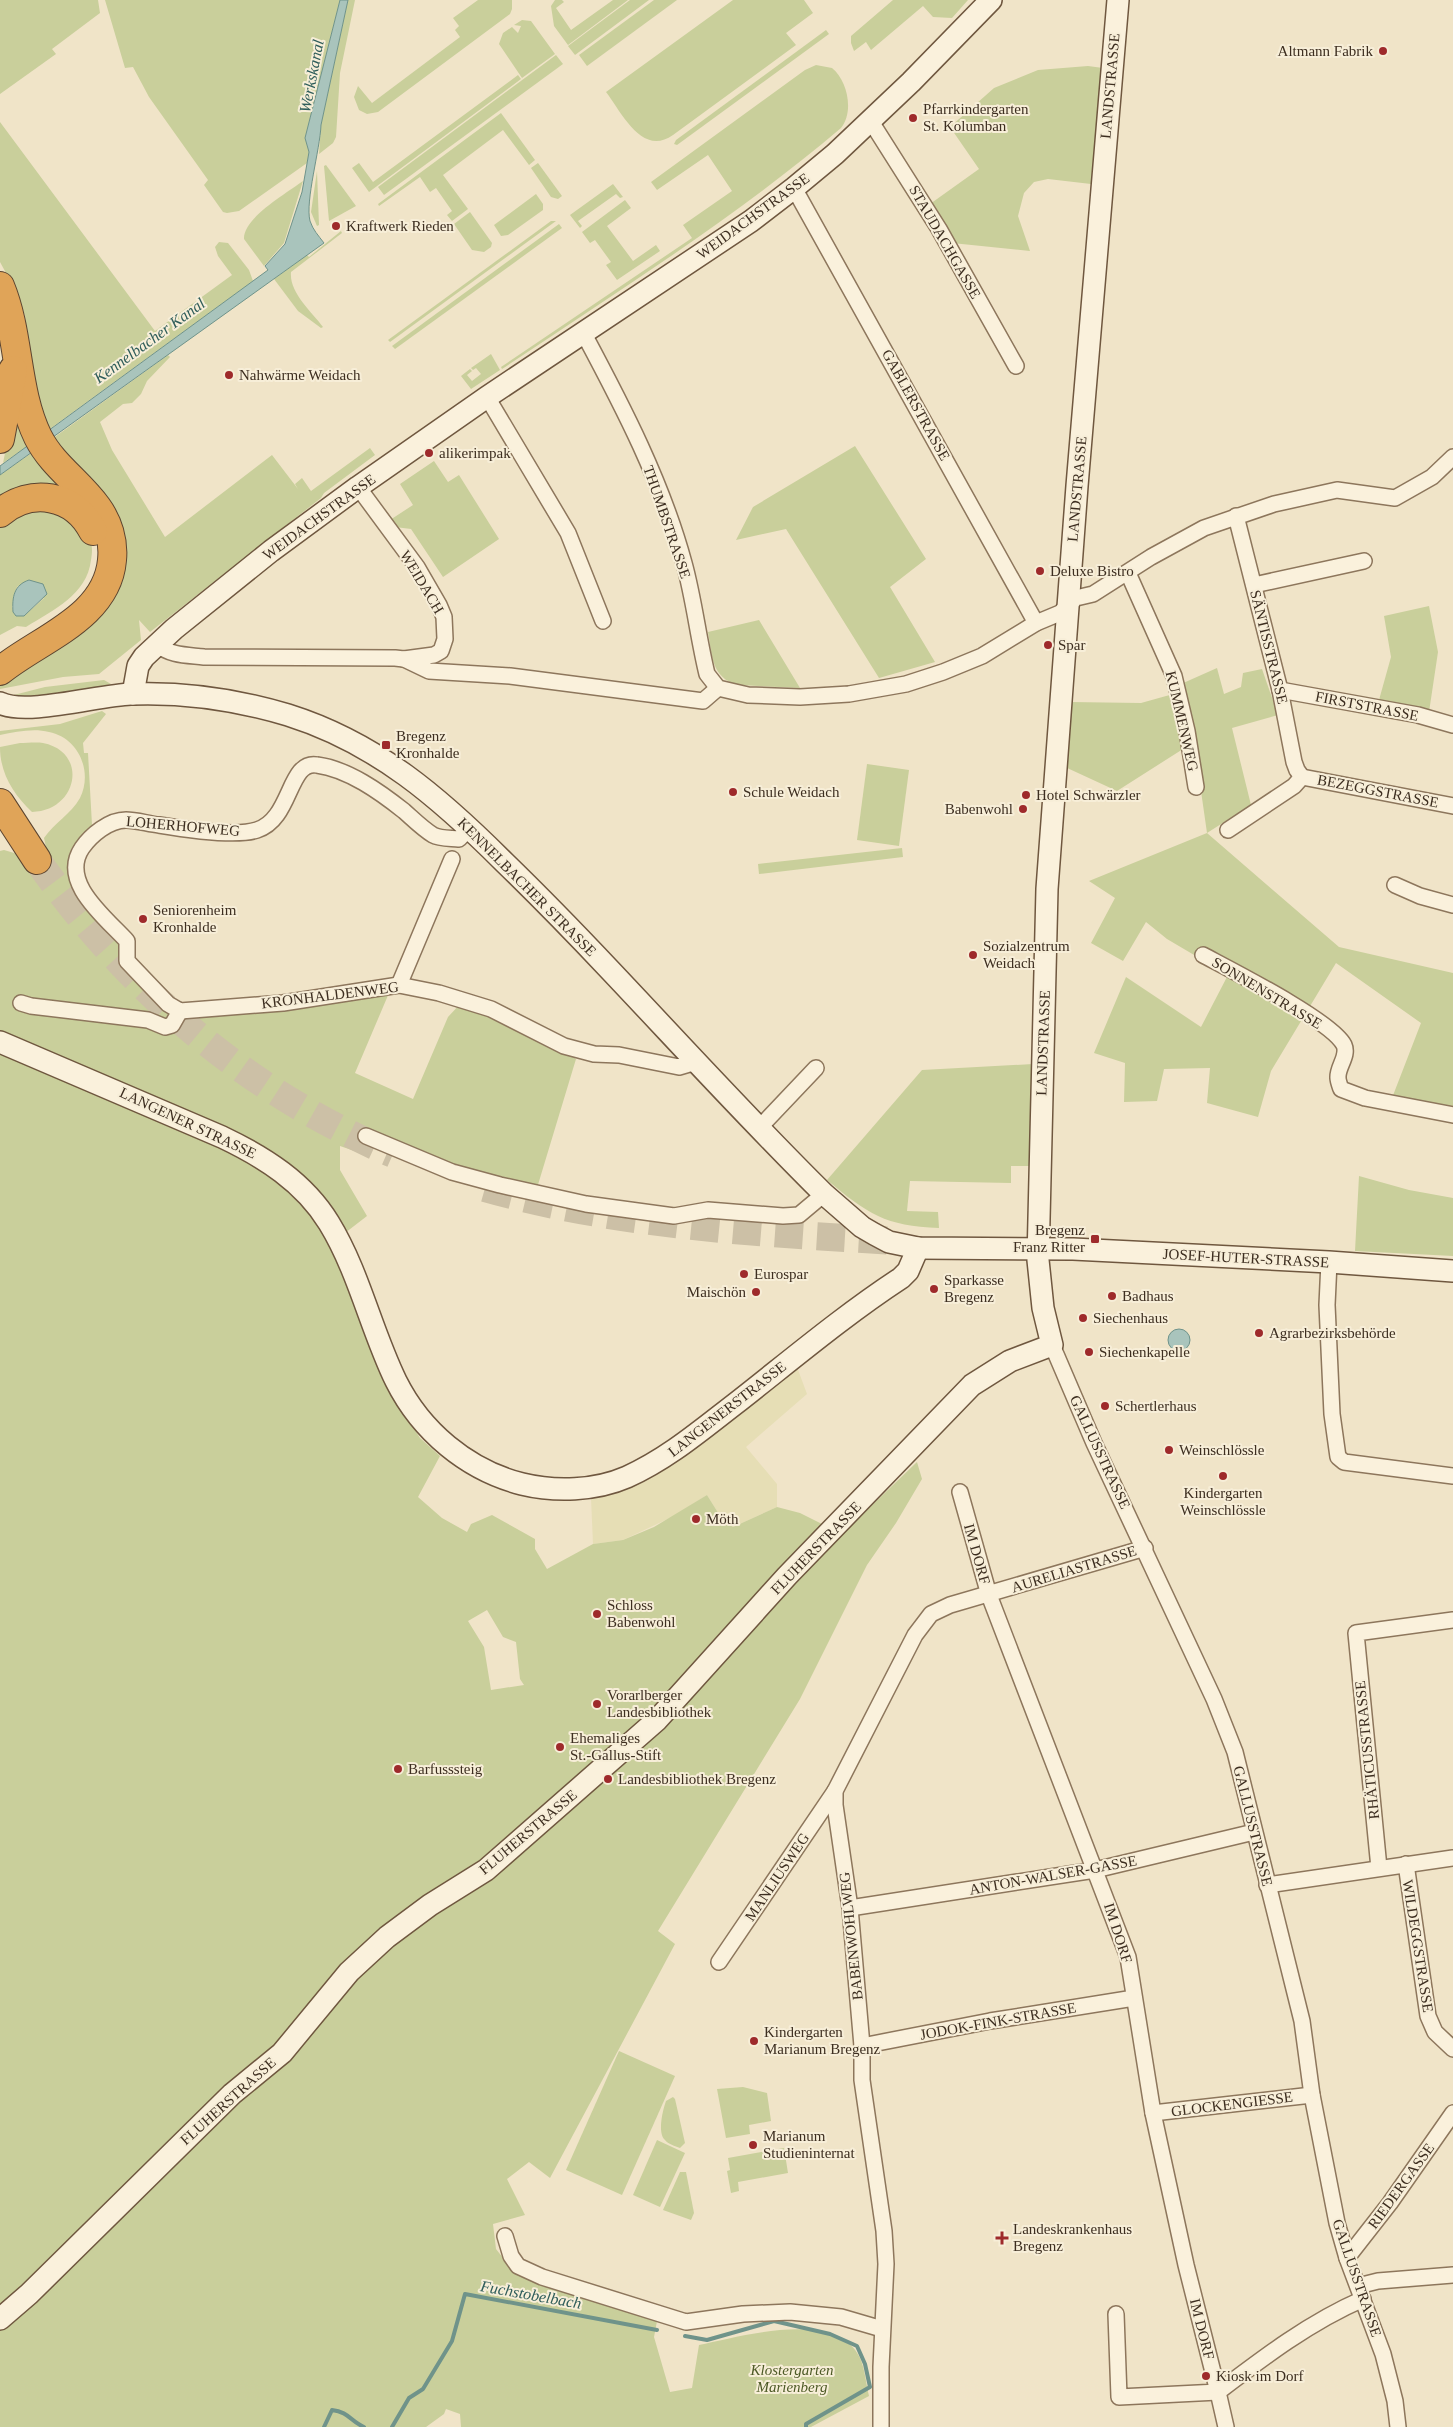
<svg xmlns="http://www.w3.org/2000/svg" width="1453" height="2427" viewBox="0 0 1453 2427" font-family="Georgia,serif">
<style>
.farmland{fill:#e6deb5}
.green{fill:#c9cf9b;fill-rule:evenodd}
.water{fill:#a9c4bc;stroke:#6f938a}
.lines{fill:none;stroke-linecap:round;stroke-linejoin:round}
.stream{stroke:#6f938a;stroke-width:4}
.highway-tunnel{stroke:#ccc0a6;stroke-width:28;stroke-dasharray:28 14;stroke-linecap:butt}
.street-casing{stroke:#8d765c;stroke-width:18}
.secondary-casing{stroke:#6f573f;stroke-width:24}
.highway-casing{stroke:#5b4430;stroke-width:30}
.street{stroke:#faf1dc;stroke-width:15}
.secondary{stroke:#faf1dc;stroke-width:21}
.highway{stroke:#e0a458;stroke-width:28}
.poi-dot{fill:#9e2a2b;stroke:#f7eed8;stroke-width:2}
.labels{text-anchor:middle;stroke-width:4;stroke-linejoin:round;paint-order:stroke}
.poi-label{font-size:15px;fill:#3d2e20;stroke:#f7eed8;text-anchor:start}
.street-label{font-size:15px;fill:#3d2e20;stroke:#f7eed8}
.park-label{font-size:15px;font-style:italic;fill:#4d5a26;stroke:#f7eed8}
.water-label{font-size:16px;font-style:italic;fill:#2f5d5a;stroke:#f7eed8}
</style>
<rect width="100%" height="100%" fill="#f0e4c8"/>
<polygon class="farmland" points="797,1367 807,1394 746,1447 777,1484 777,1507 733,1527 722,1519 707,1495 674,1516 623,1540 593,1544 591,1498 629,1488 665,1469 706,1440"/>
<g class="green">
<polygon points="0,0 98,0 100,13 52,49 56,54 0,94"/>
<polygon points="105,0 340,0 305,138 309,152 307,163 239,211 227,213 223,212 204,185 208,180 149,97 133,67 125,68"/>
<polygon points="348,0 355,0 340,73 336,137 333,143 319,154 321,125"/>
<polygon points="478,0 512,0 512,9 510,14 378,112 367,114 359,110 354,97 358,86 372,103 460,37 455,30 459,26 453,18"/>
<polygon points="555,0 562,0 564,2 556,8 571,30 613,0 628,0 568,45 554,26 551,6"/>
<polygon points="630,0 649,0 575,55 568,46"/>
<polygon points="654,0 677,0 587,66 579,55"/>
<path d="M733 0H804L813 13 786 33 796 45 673 135C642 157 622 113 606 92Z"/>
<polygon points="893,0 968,0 952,18 933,17 923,6 871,50 866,42 854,51 851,43 851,36"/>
<polygon points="522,20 531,21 555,54 522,78 499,44 503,33 512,27 518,33 521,26 514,25"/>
<polygon points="826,30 829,34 677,145 674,144 676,140"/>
<polygon points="556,55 563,64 384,195 378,187"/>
<path d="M816 65 832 68C848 81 854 112 841 128 735 218 617 292 502 369L501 367 692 238 683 225 732 191 708 155 657 190 651 182 805 70Z"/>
<polygon points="1088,66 1103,68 1091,184 1048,179 1034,182 1024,193 1018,216 1030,251 952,243 930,204 979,169 950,127 994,88 1038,70"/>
<polygon points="518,75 521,79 369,192 352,168 359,163 373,182"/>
<polygon points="501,113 535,160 529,165 503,130 443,175 468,209 452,221 447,215 452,211 436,188 430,192 420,177 379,206 378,204"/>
<polygon points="0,122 155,331 232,275 218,256 215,247 219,242 228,243 249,270 253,281 47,431 34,387 25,316 18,295 0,262"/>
<polygon points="538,163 562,196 558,199 551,197 531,168"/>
<polygon points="326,165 356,206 329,221 324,166"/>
<polygon points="317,171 319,225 317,226 311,212"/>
<path d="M303 181 284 243 264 266 244 239C243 218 287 193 303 181Z"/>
<polygon points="613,184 623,197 620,198 616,194 578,221 582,226 580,228 570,215"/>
<polygon points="536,194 543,204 543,210 508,235 501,236 494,225"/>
<polygon points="625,200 631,208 607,226 633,261 656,245 660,251 617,280 606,265 611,262 595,240 590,243 582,232"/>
<polygon points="470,212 492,243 491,247 484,252 472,250 454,224"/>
<polygon points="551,221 556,221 390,342 388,340"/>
<polygon points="559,224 562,228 395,349 392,346"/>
<path d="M341 231 342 233 291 272C289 293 312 312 323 327L321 328 298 311 274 279 307 255 309 257Z"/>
<polygon points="491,354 500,370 471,389 461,376 470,369 472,371 467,375 472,381 481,374 476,368 473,370 471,368"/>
<polygon points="168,355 170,357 147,381 141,394 132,403 123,404 100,422 112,450 165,537 272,455 298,489 295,484 302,478 311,491 370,448 375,455 324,493 321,498 150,632 139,620 141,640 99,674 63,677 0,689 0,684 117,574 52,439"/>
<polygon points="17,395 29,445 3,463"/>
<polygon points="855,446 926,559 890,587 935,662 879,678 786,529 736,540 753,507"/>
<polygon points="33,452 95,519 105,569 69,615 103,569 93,519 0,505 0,475"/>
<polygon points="434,461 448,482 459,475 499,539 443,577 411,529 395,527 390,520 413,505 400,484"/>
<path d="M55 505C63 513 86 531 90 541 93 546 92 554 91 560 87 595 53 610 26 627L17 626 0 635V525L3 520ZM29 580 44 598 24 616 12 608 17 587Z"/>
<polygon points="1429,606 1438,652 1429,712 1379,700 1391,657 1384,616"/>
<path d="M759 620 800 688 738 685C711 678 712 654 708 632Z"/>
<polygon points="1217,668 1224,694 1241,687 1243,673 1262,669 1278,715 1232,728 1251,805 1207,833 1339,947 1453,973 1453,1111 1392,1098 1421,1023 1336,963 1271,1071 1258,1117 1207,1103 1210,1068 1164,1069 1157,1101 1124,1102 1125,1063 1094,1053 1126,977 1201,1027 1228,975 1167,939 1146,922 1123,961 1091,943 1115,898 1089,881 1207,833 1194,742 1117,791 1065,767 1070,702 1141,703 1184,691 1181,684"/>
<polygon points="104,680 111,684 31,702 2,698 45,687"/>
<path d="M102 711 106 714 83 743 84 753H88L92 825 71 849 69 872 118 942 121 962 182 1021 198 1014 389 993 355 1073 413 1099 448 1017 461 1003 551 1042 576 1059 537 1188 467 1169 379 1135 369 1156 340 1146V1170L367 1216 332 1243 388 1388 420 1438 440 1456 418 1497 442 1518 467 1532 471 1524 492 1515 535 1539V1549L547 1569 593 1544 623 1540 654 1527 707 1495 722 1519 733 1527 777 1507 800 1513 842 1534 917 1462 922 1479 896 1523 867 1565 800 1699 658 1931 675 1944 550 2178 529 2162 507 2179 525 2215 493 2224 496 2249 511 2268 658 2316 654 2337 670 2392 692 2388 699 2345C740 2337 836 2308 860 2358 865 2369 866 2384 869 2396L811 2427H461L460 2414 446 2409 444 2414 426 2427H0V851L4 850 21 855 47 852 44 838C54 823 71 814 80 798 93 772 79 738 49 732 33 728 16 732 0 735V731L60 724ZM487 1610 503 1637 516 1642 520 1679 524 1685 491 1690 484 1647 468 1621Z"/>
<path d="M20 743C27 743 36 742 43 743 89 752 78 811 32 812 13 794 0 773 0 747Z"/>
<polygon points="867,764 909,770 899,846 857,840"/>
<polygon points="902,848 903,857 759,874 758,864"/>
<path d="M1033 1064 1030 1166H1011V1183L910 1181 907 1211 938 1212 939 1228C885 1226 868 1214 827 1180L922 1070Z"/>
<polygon points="1359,1176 1409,1190 1453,1198 1453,1256 1355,1251"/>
<polygon points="619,2051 675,2076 622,2195 566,2170"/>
<polygon points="743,2087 767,2093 771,2121 749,2125 750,2134 726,2138 717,2089"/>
<path d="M673 2097 675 2099 685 2143 680 2148C675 2146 668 2144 665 2140 657 2133 663 2109 666 2101Z"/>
<polygon points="657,2140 685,2153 660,2207 633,2195"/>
<polygon points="784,2148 788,2173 738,2182 739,2191 731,2193 727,2171 730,2170 728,2158"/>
<polygon points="680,2172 686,2172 694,2213 691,2220 663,2210"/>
</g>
<g class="water">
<path d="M340 0H348L321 125C320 150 305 201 310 221 313 230 318 235 324 243L0 475V466L268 270 265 266 285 244 302 192 309 152 305 138Z"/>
<path d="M29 580 43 584 47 594 24 616H16L13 612C12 597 14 585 29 580Z"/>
<circle cx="1179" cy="1340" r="11"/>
</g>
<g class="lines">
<g class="stream">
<polyline points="685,2336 707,2340 774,2321 830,2334 857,2346 865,2364 870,2387 806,2424 806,2427"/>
<path d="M324 2427 332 2410C349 2412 350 2421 364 2427"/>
<polyline points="392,2427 409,2398 423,2389 452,2341 465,2294 657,2330"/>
</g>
<g class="highway-tunnel">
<path d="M37 860C130 992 245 1090 393 1154"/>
<path d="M485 1188C619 1226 759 1233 897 1241"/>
</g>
<g class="street-casing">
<g id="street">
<polyline points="870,120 939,229 1016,366"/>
<polyline points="794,188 1036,623"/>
<path d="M584 334C623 407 662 482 684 563 694 599 698 637 707 674L718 688 748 695 800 697 849 694 906 684 943 672 982 656 1036 623 1060 613 1076 598 1093 594 1151 557 1204 528 1274 504 1337 490 1395 498 1432 477 1453 457"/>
<polyline points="487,397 568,533 603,621"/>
<polyline points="358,487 417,567 439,605 444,617 445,639 441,651 434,655 404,659"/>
<polyline points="1236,516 1280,690 1294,762 1297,770 1302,777"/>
<polyline points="1128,573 1174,676 1187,731 1196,787"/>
<polyline points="1254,585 1364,561"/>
<path d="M156 644C171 656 186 655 204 657L395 658 404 659 429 671 510 676 703 701 718 688"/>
<polyline points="1280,690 1418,715 1453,725"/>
<polyline points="1302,777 1453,806"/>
<path d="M470 828 459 839C452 838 440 839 433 835 423 829 413 819 404 811 380 792 348 769 317 765 288 760 292 819 257 830 236 837 183 829 159 825 149 824 136 820 126 820 109 820 91 835 82 848 59 882 105 917 127 941V961L168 1004 180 1011 283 1003 399 985 439 993 491 1009 564 1046 594 1054 619 1055 679 1067 696 1062"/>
<polyline points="1228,830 1294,786 1302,777"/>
<polyline points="1395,885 1420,896 1453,905"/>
<path d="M1203 955C1231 970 1332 1021 1344 1045 1349 1056 1337 1067 1338 1078 1338 1081 1340 1086 1341 1089L1365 1098 1453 1115"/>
<polyline points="399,985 452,859"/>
<polyline points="21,1003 31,1006 148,1020 165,1027 172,1025 180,1011"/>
<polyline points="760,1127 816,1068"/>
<polyline points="366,1136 452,1172 500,1185 586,1204 674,1216 708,1210 783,1216 799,1215 824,1194"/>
<polyline points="1329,1262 1327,1305 1332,1414 1338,1457 1344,1462 1453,1476"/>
<polyline points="1052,1345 1094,1443 1214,1699 1235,1752 1302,2021 1312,2095 1337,2223 1347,2258 1383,2354 1395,2401 1398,2427"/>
<polyline points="960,1492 989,1595 1128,1957 1153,2113 1186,2265 1218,2392 1119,2397 1116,2314"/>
<polyline points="1406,1864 1428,2016 1435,2032 1453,2049"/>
<polyline points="1379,1868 1356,1633 1453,1620"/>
<polyline points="1267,1885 1453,1858"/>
<polyline points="850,1908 1095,1870 1254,1832"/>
<polyline points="719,1962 835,1791"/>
<polyline points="862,2046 990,2021 1134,1998"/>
<polyline points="1153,2113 1312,2095"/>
<polyline points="505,2236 511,2256 518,2266 542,2277 686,2322 743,2314 790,2312 841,2317 882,2329"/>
<polyline points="1347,2258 1390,2203 1453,2113"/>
<polyline points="1358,2286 1378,2281 1453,2275"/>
<polyline points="881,2427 881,2367 886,2264 884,2231 862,2080 862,2046 850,1908 835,1805 835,1791 915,1635 931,1614 950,1605 1145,1548"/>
<path d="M1226 2427 1218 2392C1264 2357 1310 2322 1363 2299"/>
</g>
</g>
<g class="secondary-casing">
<g id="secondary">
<polyline points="133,694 138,666 144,657 174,629 271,551 358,487 487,397 751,221 794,188 835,154 911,82 991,0"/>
<path d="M0 703C26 716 99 695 131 694 183 692 238 700 288 715 377 743 440 798 505 863 540 897 575 933 609 969 680 1044 750 1121 824 1194L862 1227 874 1234 889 1242 918 1248 1073 1249 1329 1262 1453 1271"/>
<path d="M0 1042 222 1137C264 1157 304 1182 329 1223 359 1272 371 1330 396 1381 421 1431 467 1470 522 1484 555 1492 595 1491 627 1477 667 1459 700 1431 735 1404 790 1361 843 1316 901 1278L908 1271 918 1248"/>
<polyline points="0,2319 29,2294 232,2094 282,2053 349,1972 387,1937 430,1905 486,1870 657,1720 787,1576 972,1385 1010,1361 1052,1345 1043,1308 1038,1260 1047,889 1077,486 1118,0"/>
</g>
</g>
<g class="highway-casing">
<g id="highway">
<path d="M0 286C20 334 15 390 38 437 52 465 79 482 97 507 108 522 114 541 112 560 107 618 39 639 0 671"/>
<polyline points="0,439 13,370"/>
<path d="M0 513C31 487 74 494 93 531"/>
<polyline points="0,803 37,860"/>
</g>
</g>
<use href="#street" class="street"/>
<use href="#secondary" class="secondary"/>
<use href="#highway" class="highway"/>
</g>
<g class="poi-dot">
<circle cx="1383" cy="51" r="5"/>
<circle cx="913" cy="118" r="5"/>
<circle cx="336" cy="226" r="5"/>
<circle cx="229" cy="375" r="5"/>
<circle cx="429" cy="453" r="5"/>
<circle cx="1040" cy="571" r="5"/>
<circle cx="1048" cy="645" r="5"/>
<rect x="381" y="740" width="10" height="10" rx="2.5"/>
<circle cx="733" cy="792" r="5"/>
<circle cx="1026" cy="795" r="5"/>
<circle cx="1023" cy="809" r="5"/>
<circle cx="143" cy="919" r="5"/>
<circle cx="973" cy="955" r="5"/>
<rect x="1090" y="1234" width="10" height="10" rx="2.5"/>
<circle cx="744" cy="1274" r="5"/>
<circle cx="934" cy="1289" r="5"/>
<circle cx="756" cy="1292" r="5"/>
<circle cx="1112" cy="1296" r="5"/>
<circle cx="1083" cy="1318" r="5"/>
<circle cx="1259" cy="1333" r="5"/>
<circle cx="1089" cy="1352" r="5"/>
<circle cx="1105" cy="1406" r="5"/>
<circle cx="1169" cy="1450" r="5"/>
<circle cx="1223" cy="1476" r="5"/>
<circle cx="696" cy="1519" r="5"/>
<circle cx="597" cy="1614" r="5"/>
<circle cx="597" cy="1704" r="5"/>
<circle cx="560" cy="1747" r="5"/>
<circle cx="398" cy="1769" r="5"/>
<circle cx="608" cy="1779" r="5"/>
<circle cx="754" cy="2041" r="5"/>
<circle cx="753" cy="2145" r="5"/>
<path d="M999.5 2230.5h5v5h5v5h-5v5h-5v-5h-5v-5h5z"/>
<circle cx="1206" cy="2376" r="5"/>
</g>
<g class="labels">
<g class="poi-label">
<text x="1373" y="56" text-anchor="end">Altmann Fabrik</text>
<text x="923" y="114">Pfarrkindergarten<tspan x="923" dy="17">St. Kolumban</tspan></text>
<text x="346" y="231">Kraftwerk Rieden</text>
<text x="239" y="380">Nahwärme Weidach</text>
<text x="439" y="458">alikerimpak</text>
<text x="1050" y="576">Deluxe Bistro</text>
<text x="1058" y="650">Spar</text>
<text x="396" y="741">Bregenz<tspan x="396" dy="17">Kronhalde</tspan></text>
<text x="743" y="797">Schule Weidach</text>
<text x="1036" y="800">Hotel Schwärzler</text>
<text x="1013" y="814" text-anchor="end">Babenwohl</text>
<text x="153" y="915">Seniorenheim<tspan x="153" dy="17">Kronhalde</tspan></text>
<text x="983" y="951">Sozialzentrum<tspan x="983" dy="17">Weidach</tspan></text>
<text x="1085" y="1235" text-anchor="end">Bregenz<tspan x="1085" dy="17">Franz Ritter</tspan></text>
<text x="754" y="1279">Eurospar</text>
<text x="944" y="1285">Sparkasse<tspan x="944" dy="17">Bregenz</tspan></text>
<text x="746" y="1297" text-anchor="end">Maischön</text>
<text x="1122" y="1301">Badhaus</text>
<text x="1093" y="1323">Siechenhaus</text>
<text x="1269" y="1338">Agrarbezirksbehörde</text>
<text x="1099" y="1357">Siechenkapelle</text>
<text x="1115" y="1411">Schertlerhaus</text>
<text x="1179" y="1455">Weinschlössle</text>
<text x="1223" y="1498" text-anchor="middle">Kindergarten<tspan x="1223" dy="17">Weinschlössle</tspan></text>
<text x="706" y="1524">Möth</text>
<text x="607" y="1610">Schloss<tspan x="607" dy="17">Babenwohl</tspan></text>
<text x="607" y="1700">Vorarlberger<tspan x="607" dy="17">Landesbibliothek</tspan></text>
<text x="570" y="1743">Ehemaliges<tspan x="570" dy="17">St.-Gallus-Stift</tspan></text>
<text x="408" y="1774">Barfusssteig</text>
<text x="618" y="1784">Landesbibliothek Bregenz</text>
<text x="764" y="2037">Kindergarten<tspan x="764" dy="17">Marianum Bregenz</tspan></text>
<text x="763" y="2141">Marianum<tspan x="763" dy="17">Studieninternat</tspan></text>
<text x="1013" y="2234">Landeskrankenhaus<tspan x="1013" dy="17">Bregenz</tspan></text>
<text x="1216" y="2381">Kiosk im Dorf</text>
</g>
<g class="street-label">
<text transform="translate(1110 86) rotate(-85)" y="5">LANDSTRASSE</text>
<text transform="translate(753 216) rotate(-36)" y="5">WEIDACHSTRASSE</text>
<text transform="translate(945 242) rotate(60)" y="5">STAUDACHGASSE</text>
<text transform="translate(916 405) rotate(61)" y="5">GABLERSTRASSE</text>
<text transform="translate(1077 489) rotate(-85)" y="5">LANDSTRASSE</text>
<text transform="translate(319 517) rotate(-36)" y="5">WEIDACHSTRASSE</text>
<text transform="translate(667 522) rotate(71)" y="5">THUMBSTRASSE</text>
<text transform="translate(422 582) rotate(59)" y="5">WEIDACH</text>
<text transform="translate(1269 647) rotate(76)" y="5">SÄNTISSTRASSE</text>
<text transform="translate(1367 706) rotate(11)" y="5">FIRSTSTRASSE</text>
<text transform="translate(1182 721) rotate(77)" y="5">KUMMENWEG</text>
<text transform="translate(1378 791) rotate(11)" y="5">BEZEGGSTRASSE</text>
<text transform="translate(183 826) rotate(5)" y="5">LOHERHOFWEG</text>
<text transform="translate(527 887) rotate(45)" y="5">KENNELBACHER STRASSE</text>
<text transform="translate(1267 993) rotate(31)" y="5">SONNENSTRASSE</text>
<text transform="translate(330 995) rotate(-7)" y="5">KRONHALDENWEG</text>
<text transform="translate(1043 1043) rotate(-88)" y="5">LANDSTRASSE</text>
<text transform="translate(188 1123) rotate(25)" y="5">LANGENER STRASSE</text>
<text transform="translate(1246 1258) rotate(3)" y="5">JOSEF-HUTER-STRASSE</text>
<text transform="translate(727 1409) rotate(-38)" y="5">LANGENERSTRASSE</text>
<text transform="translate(1100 1452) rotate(65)" y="5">GALLUSSTRASSE</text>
<text transform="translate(816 1548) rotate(-46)" y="5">FLUHERSTRASSE</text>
<text transform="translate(977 1554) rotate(74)" y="5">IM DORF</text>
<text transform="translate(1074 1569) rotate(-17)" y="5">AURELIASTRASSE</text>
<text transform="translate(1367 1750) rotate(-96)" y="5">RHÄTICUSSTRASSE</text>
<text transform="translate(1253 1826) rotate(76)" y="5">GALLUSSTRASSE</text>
<text transform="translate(528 1832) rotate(-40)" y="5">FLUHERSTRASSE</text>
<text transform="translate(1053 1875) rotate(-10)" y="5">ANTON-WALSER-GASSE</text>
<text transform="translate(777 1877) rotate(-56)" y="5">MANLIUSWEG</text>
<text transform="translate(1118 1933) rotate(72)" y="5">IM DORF</text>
<text transform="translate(851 1936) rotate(-96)" y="5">BABENWOHLWEG</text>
<text transform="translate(1418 1946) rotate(81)" y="5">WILDEGGSTRASSE</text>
<text transform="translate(998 2021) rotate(-10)" y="5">JODOK-FINK-STRASSE</text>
<text transform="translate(228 2101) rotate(-42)" y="5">FLUHERSTRASSE</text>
<text transform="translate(1232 2104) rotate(-7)" y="5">GLOCKENGIESSE</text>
<text transform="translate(1401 2186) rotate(-54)" y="5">RIEDERGASSE</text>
<text transform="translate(1357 2278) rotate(71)" y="5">GALLUSSTRASSE</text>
<text transform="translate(1202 2329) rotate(76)" y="5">IM DORF</text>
</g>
<g class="park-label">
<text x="792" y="2375">Klostergarten<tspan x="792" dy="17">Marienberg</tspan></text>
</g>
<g class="water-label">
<text transform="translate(311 76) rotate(-79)" y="6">Werkskanal</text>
<text transform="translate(149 340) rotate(-36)" y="6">Kennelbacher Kanal</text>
<text transform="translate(531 2294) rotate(10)" y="6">Fuchstobelbach</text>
</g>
</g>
</svg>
